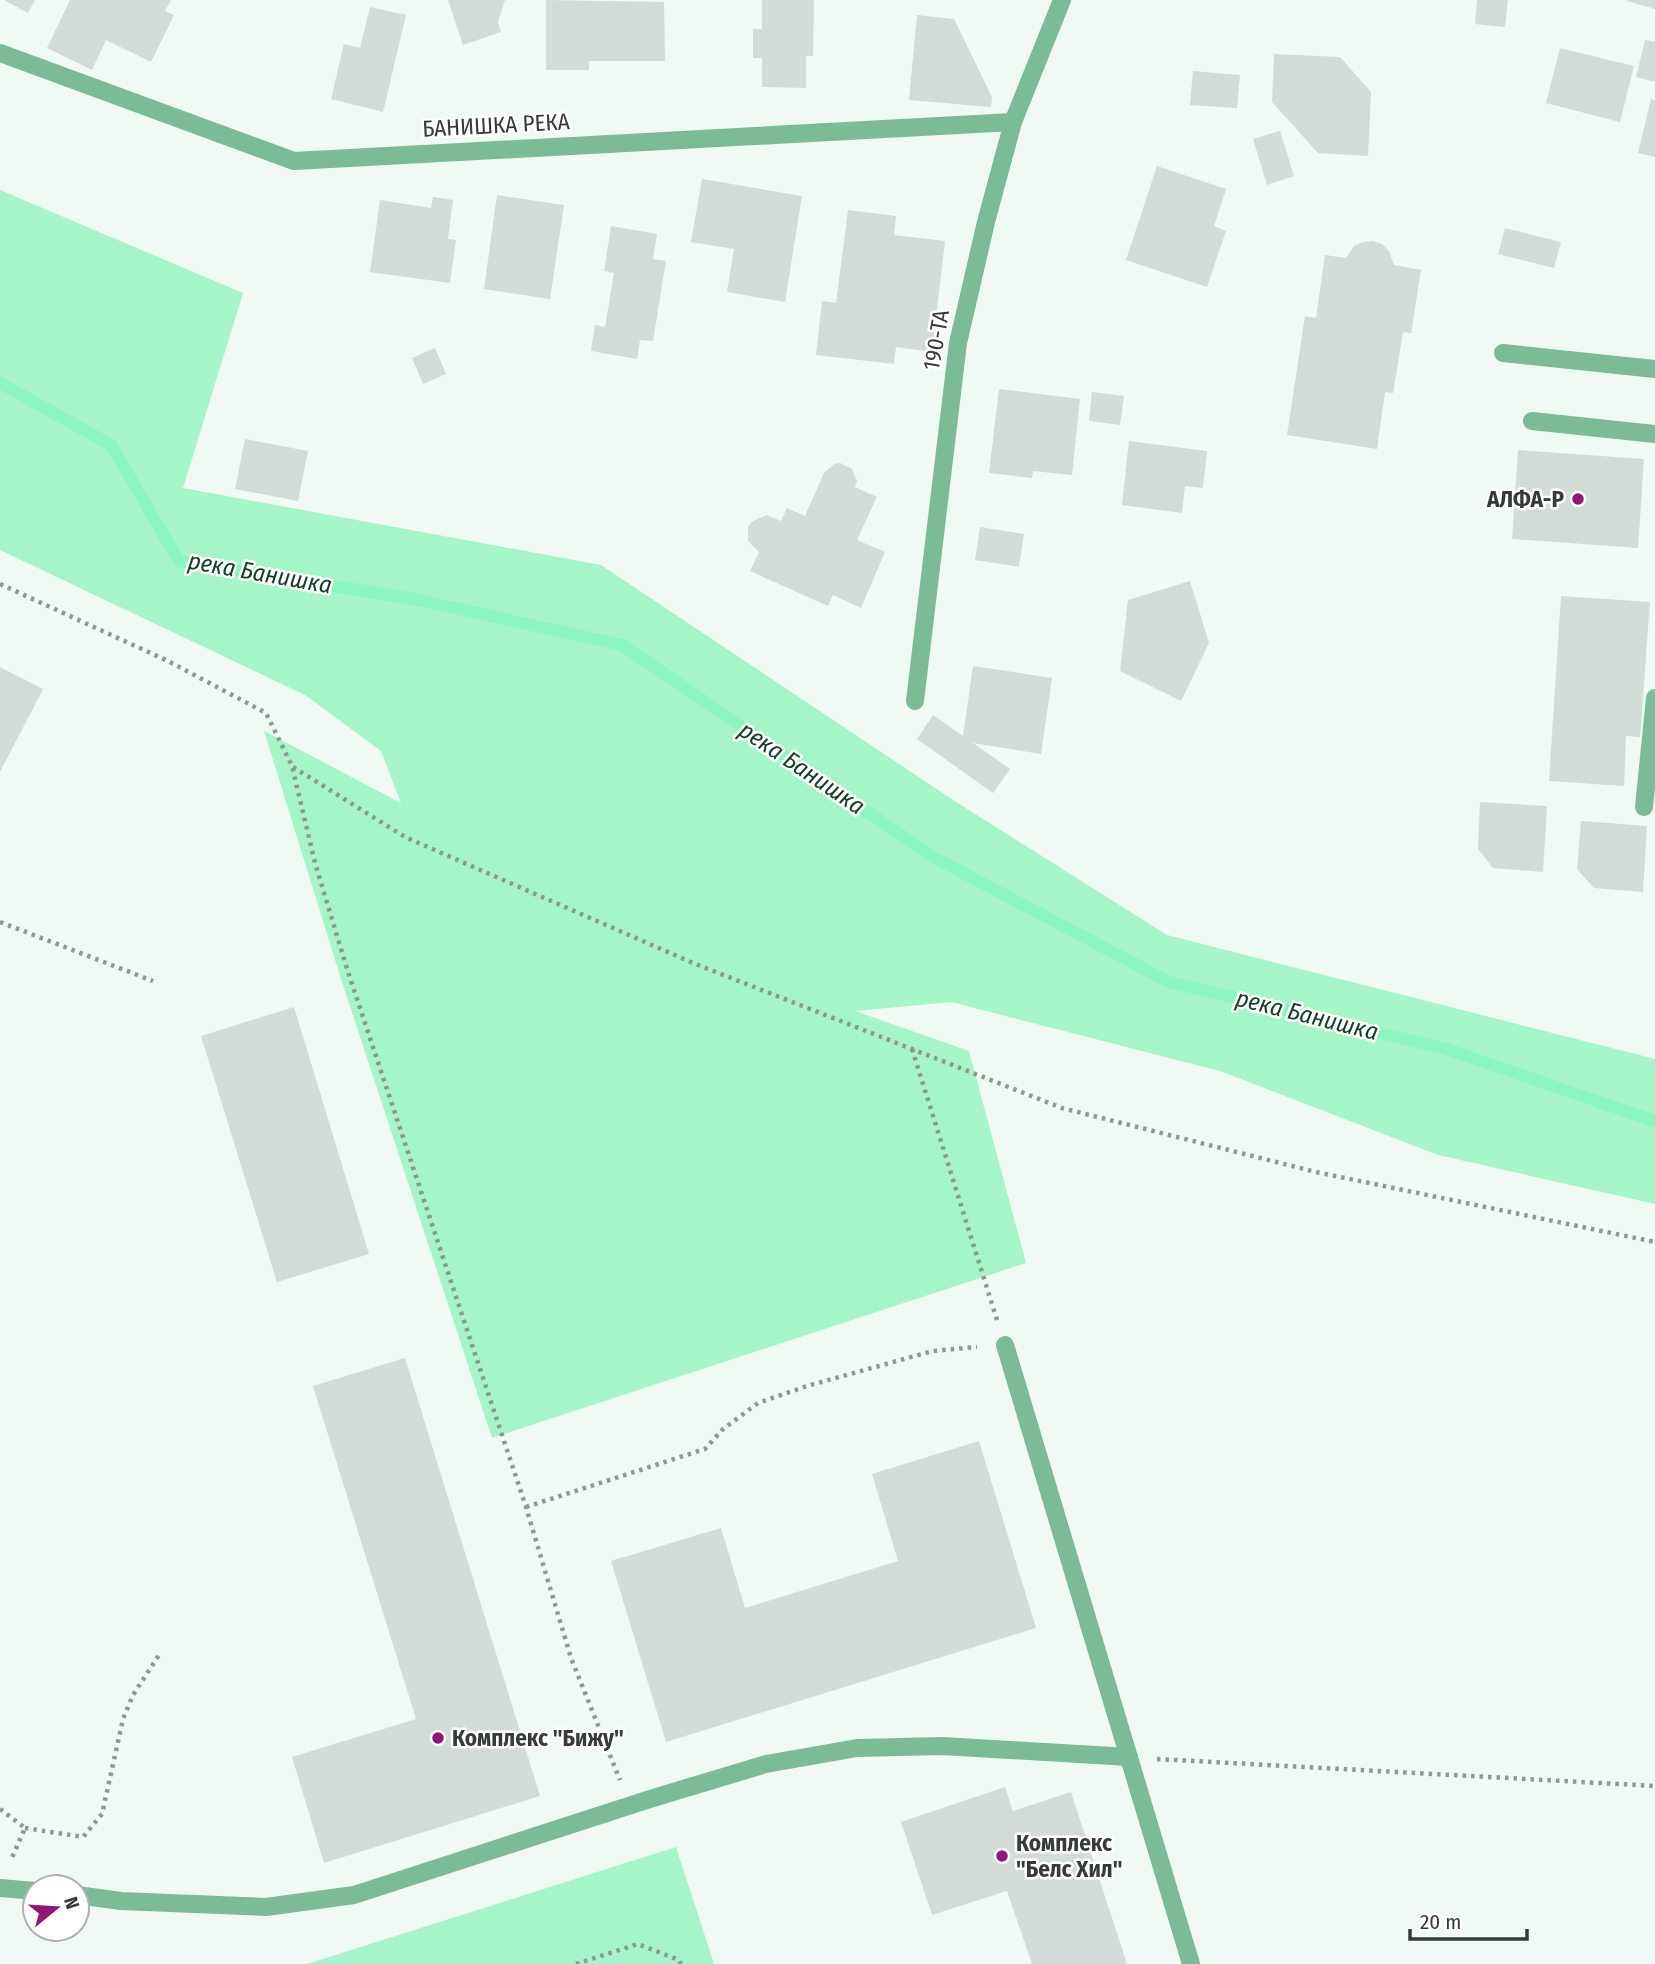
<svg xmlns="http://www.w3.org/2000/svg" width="1655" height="1964" viewBox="0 0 1655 1964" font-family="'Fira Sans Condensed',sans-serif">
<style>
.green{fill:#a6f5c9}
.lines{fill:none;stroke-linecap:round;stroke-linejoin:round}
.stream{stroke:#8bf6bd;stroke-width:12}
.building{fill:#d3dbd6}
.path{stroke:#919793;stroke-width:4.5;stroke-dasharray:3.5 5;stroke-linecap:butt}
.service{stroke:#7bbb98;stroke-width:18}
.minor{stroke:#7bbb98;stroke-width:18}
.poi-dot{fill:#901776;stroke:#fff;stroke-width:2.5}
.labels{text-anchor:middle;stroke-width:5;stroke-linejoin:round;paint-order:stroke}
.street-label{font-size:23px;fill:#373a38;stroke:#fff}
.poi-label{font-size:23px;font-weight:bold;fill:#373a38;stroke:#fff;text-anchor:start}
.water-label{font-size:24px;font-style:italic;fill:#12402a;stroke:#fff}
</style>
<rect width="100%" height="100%" fill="#f0f9f3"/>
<g class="green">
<polygon points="0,190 243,293 183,488 601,565 953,800 1167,935 1655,1059 1655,1204 1438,1155 1220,1071 951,1002 855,1011 969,1051 1026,1263 492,1438 341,979 264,731 401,803 381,751 305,695 0,550"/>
<polygon points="676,1847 714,1964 307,1964"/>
</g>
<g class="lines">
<polyline class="stream" points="0,383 111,445 179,561 414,599 622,645 935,858 1169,982 1446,1049 1655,1121"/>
</g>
<g class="building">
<polygon points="4,0 35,0 28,13"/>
<polygon points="70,0 171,0 165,11 174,15 151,62 106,40 92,70 47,48"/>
<polygon points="448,0 505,0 498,22 501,32 463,45"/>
<polygon points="546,0 664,2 665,61 589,61 589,70 546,70"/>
<polygon points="762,0 814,0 813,56 806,56 806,88 762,87 762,58 753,58 753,29 762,29"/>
<polygon points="1477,0 1508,0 1505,27 1475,24"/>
<polygon points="1627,0 1655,0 1655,9 1627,1"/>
<polygon points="370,7 406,15 383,112 331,99 344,44 360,48"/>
<polygon points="917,15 954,19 992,97 991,107 909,100"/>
<polygon points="1645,40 1655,42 1655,82 1636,77"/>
<polygon points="1560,48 1634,66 1620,122 1546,103"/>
<polygon points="1274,54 1340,57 1371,92 1368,156 1318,153 1272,102"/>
<polygon points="1193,71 1240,75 1237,108 1190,105"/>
<polygon points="1651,99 1655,100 1655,157 1638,153"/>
<polygon points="1280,131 1294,176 1267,185 1253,139"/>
<polygon points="1157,166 1226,189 1214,226 1226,231 1207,287 1126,260"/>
<polygon points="702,179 802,196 785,302 727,292 734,249 691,242"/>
<polygon points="497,195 564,205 550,299 484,289"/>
<polygon points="433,197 453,200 448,239 456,240 450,283 370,272 380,200 431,208"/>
<polygon points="848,210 896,216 894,235 945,241 932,352 896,347 894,364 816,355 822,301 836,303"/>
<polygon points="611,226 657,234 653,259 666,261 653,341 640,340 637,359 591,351 595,325 605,327 614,273 604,271"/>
<polygon points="1505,228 1561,242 1554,268 1498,254"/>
<polygon points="1373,241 1382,244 1389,251 1394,265 1421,270 1411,333 1403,332 1393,393 1385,392 1377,449 1287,435 1305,316 1316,318 1325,255 1346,258 1354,246 1363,242"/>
<polygon points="435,348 446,374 423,384 412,358"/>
<polygon points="999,389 1080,399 1072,475 1033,471 1032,478 989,473"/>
<polygon points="1092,392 1124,396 1120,425 1089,421"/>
<polygon points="245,439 308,451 298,501 235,489"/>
<polygon points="1129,441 1207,451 1203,488 1185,486 1182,513 1122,505"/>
<polygon points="1518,450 1644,459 1638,548 1512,539"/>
<polygon points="840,463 852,469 857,481 855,487 877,497 857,540 885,552 861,608 833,595 828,606 750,571 759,552 748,541 748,527 753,521 767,515 781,521 787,508 805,516 824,473 834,464"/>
<polygon points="980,527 1024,534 1019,567 975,560"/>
<polygon points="1190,581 1209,643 1181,701 1120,671 1128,600"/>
<polygon points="1561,596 1650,602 1640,737 1626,736 1624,786 1549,781"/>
<polygon points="973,666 1052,678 1041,754 973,743 1010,769 993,793 917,739 933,715 963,736"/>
<polygon points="0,667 43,689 0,772"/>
<polygon points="1480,802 1547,806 1543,872 1493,868 1478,849"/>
<polygon points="1581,821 1647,826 1643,892 1594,888 1577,869"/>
<polygon points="294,1007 369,1254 277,1282 201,1036"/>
<polygon points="405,1358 540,1796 324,1863 292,1757 416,1719 313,1386"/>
<polygon points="979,1441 1036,1628 666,1742 611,1561 721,1528 745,1608 898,1561 872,1474"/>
<polygon points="1005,1787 1013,1811 1071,1792 1127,1964 1032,1964 1007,1891 932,1915 901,1822"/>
</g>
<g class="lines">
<g class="path">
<polyline points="0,584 168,661 266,713 292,766 315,863 348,972 526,1507 571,1658 620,1780"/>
<polyline points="293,767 405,837 693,963 1062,1108 1316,1172 1655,1242"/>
<polyline points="0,922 153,981"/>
<polyline points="912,1049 997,1320"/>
<polyline points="526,1507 705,1449 722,1430 758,1403 807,1386 933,1351 977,1347"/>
<polyline points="1157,1759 1655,1786"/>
<polyline points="0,1809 25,1828 11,1860"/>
<polyline points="25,1828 83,1837 102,1814 123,1719 133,1695 161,1652"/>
<polyline points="576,1964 638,1944 679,1960 681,1964"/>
</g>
<g class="service">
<polyline points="1503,353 1655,369"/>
<polyline points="1532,421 1655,434"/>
<polyline points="1644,807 1655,698"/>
<polyline points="1005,1345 1191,1964"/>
<polyline points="0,1888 35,1891"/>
<polyline points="77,1895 121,1901 266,1907 354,1895 650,1799 766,1764 857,1748 942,1746 1129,1757"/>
</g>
<g class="minor">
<polyline points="0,53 294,161 1013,122"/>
<polyline points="915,701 958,343 986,222 1013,122 1062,0"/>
</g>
</g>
<g class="poi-dot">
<circle cx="1578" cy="499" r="7"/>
<circle cx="438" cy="1738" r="7"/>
<circle cx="1002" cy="1856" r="7"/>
</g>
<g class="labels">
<g class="street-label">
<text transform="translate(496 125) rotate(-3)" y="8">БАНИШКА РЕКА</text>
<text transform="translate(936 340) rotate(-80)" y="8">190-ТА</text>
</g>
<g class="poi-label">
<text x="1564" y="507" text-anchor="end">АЛФА-Р</text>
<text x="452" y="1746">Комплекс "Бижу"</text>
<text x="1016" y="1851">Комплекс<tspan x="1016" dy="26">"Белс Хил"</tspan></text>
</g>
<g class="water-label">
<text transform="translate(260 573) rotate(10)" y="8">река Банишка</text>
<text transform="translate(802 768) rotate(34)" y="8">река Банишка</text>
<text transform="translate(1307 1015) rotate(14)" y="8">река Банишка</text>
</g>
</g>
<g transform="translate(56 1908) rotate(72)"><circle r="33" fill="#ffffff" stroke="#afb0af" stroke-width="2"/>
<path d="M0-5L12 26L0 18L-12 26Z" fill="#901776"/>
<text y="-10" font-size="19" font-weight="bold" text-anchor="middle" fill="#373a38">N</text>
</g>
<path d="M1410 1929v10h117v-10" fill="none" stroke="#373a38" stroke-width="3.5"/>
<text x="1420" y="1929" font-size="21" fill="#373a38" stroke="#ffffff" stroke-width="5" paint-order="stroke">20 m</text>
</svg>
